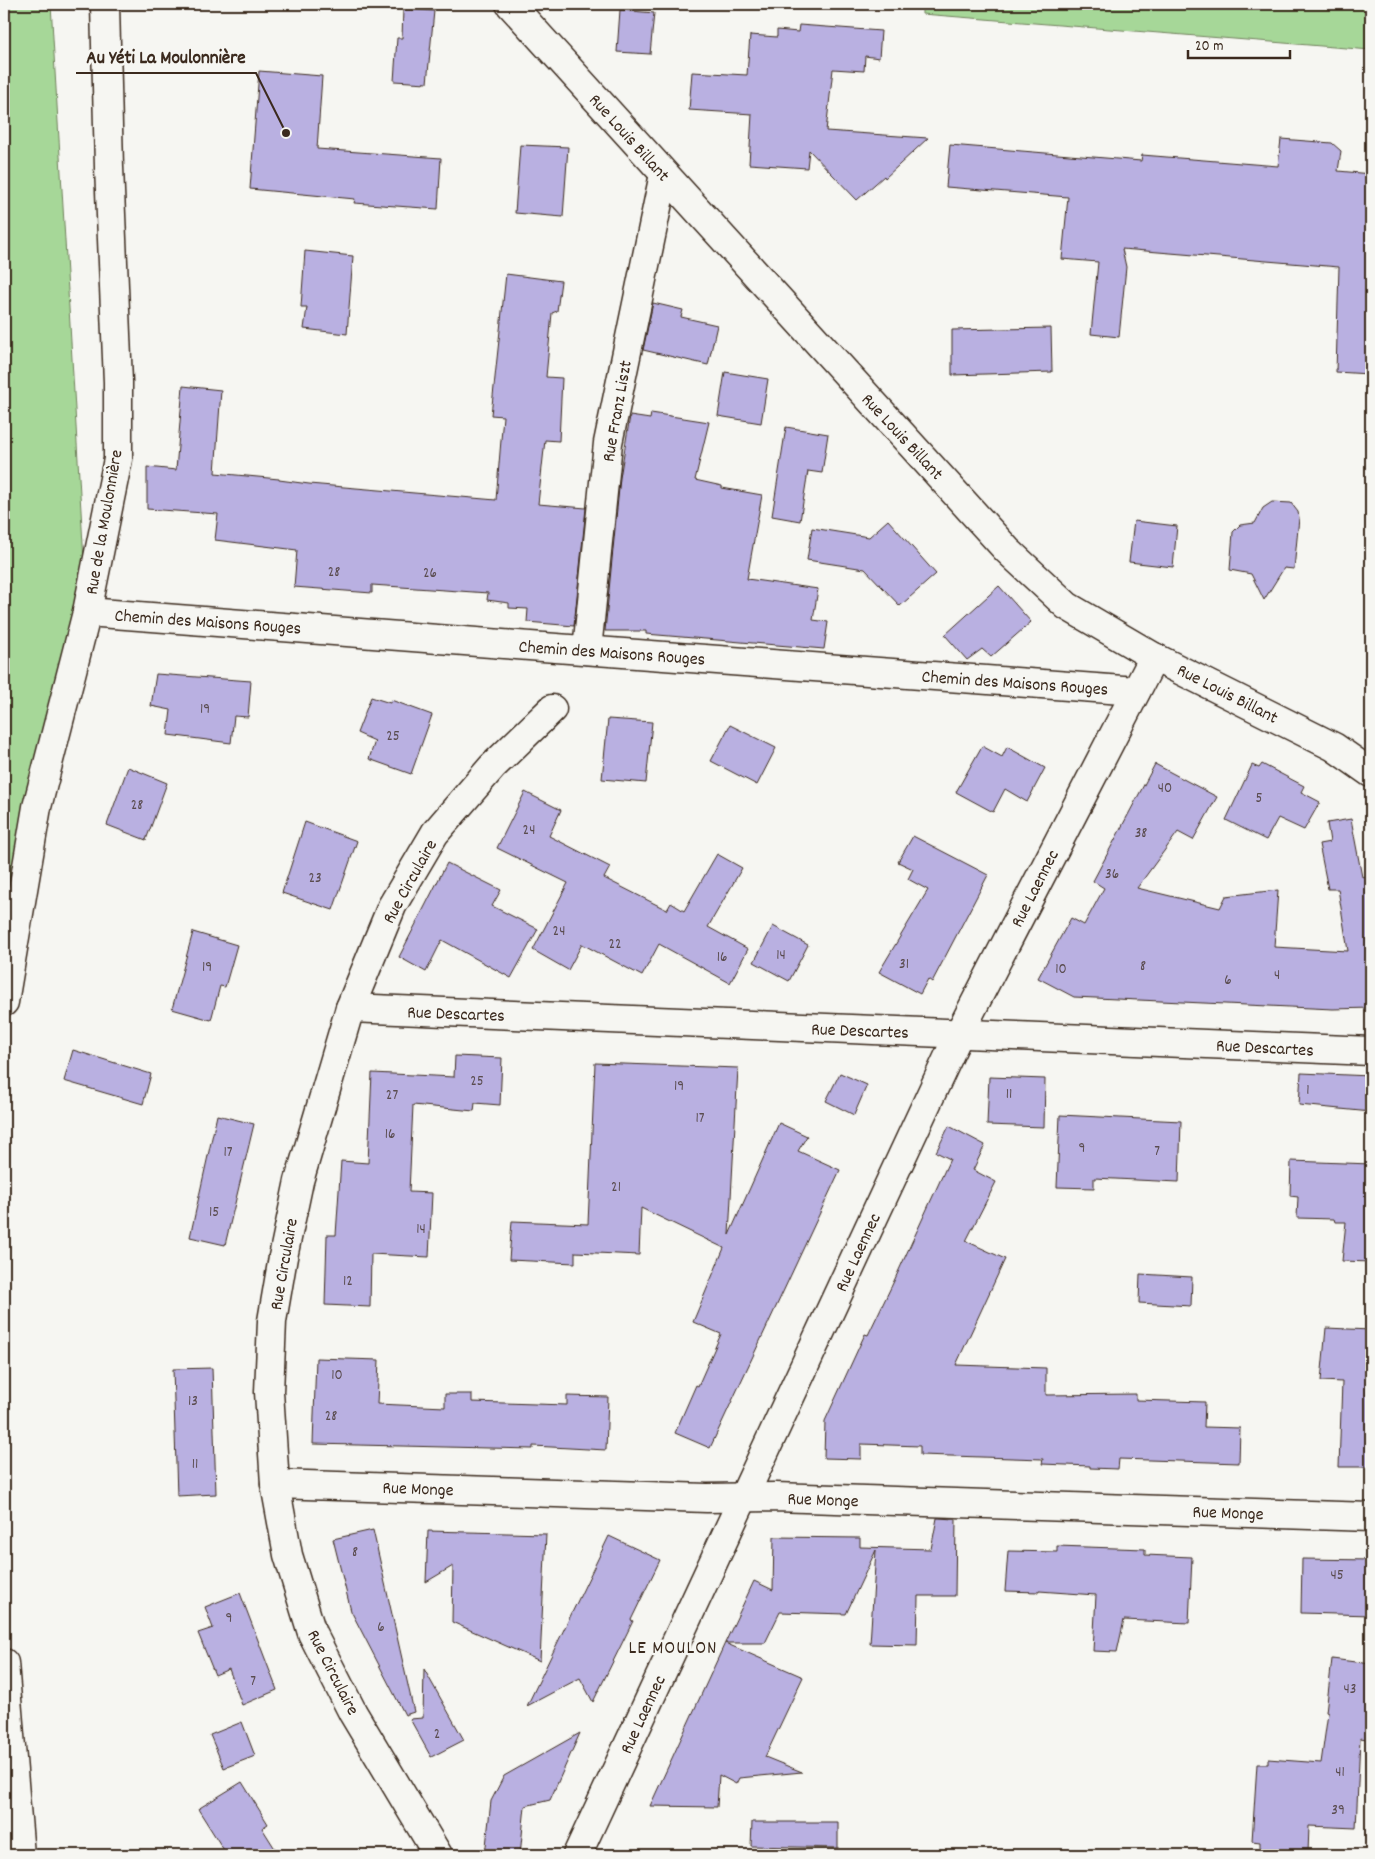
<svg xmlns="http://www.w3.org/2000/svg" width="1375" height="1859" viewBox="0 0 1375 1859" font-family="Dekko,sans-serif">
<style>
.green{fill:#a6d798;stroke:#70805b}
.building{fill:#b9b0e1;stroke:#3b2a1e}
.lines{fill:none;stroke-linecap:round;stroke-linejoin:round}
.minor-casing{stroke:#3b2a1e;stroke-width:31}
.tertiary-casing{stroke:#3b2a1e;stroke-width:31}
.minor{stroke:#f6f6f2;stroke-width:28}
.tertiary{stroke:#f6f6f2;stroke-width:28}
.labels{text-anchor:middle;stroke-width:5;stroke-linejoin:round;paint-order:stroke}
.number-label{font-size:15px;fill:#5a4c4f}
.street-label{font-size:18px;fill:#3b2a1e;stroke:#f6f6f2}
.neighbourhood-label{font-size:19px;letter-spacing:1px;fill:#3b2a1e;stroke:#f6f6f2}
.leader{fill:none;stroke:#3b2a1e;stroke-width:2}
.callout-dot{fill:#3b2a1e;stroke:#f6f6f2;stroke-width:2}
.callout-label{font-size:19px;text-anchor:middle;font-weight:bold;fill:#3b2a1e;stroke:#f6f6f2;stroke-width:5;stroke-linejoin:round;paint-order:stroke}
</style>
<rect width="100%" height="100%" fill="#f6f6f2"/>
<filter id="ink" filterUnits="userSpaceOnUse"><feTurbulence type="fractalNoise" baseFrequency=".02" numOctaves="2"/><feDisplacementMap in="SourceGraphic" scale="10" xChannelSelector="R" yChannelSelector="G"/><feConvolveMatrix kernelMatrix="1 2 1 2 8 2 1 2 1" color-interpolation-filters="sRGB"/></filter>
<g filter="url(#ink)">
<g class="green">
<polygon points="4,4 51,4 87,612 4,1002"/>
<polygon points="922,4 1371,4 1371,50 922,14"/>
</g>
<g class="building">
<polygon points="403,9 434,11 427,83 394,81 397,38 402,38"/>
<polygon points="620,10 654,13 650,54 617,52"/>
<polygon points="799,25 881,31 879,58 865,56 864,71 833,69 826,131 928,138 885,178 884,176 857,200 809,150 807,168 749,164 752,114 689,110 692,72 747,75 750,35 777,37 777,30 798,32"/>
<polygon points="259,71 322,76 317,149 441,158 438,209 354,203 355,199 250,189"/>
<polygon points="1281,139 1332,143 1341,151 1338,171 1371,174 1371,315 1369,374 1336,372 1339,267 1122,249 1126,267 1119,337 1091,334 1098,262 1062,259 1068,197 946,187 950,145 1141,161 1142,155 1278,166"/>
<polygon points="520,145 568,147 563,217 515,213"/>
<polygon points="305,251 353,256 347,334 304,329 307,307 301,307"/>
<polygon points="506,274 561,281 557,311 552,313 546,377 562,378 559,441 545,440 538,504 586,508 574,626 527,622 528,609 509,608 509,603 487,600 488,593 372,585 372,593 294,587 297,550 215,540 218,514 147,509 147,467 176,470 183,386 221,390 215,473 279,479 279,480 309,484 496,500 503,416 491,415"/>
<polygon points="653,303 683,310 681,317 717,325 708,365 643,350"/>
<polygon points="1051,328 1052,372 952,375 952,330"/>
<polygon points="725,372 768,379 761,423 718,416"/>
<polygon points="651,413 709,422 695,480 722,486 722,488 762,495 747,579 818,589 813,620 828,622 824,649 646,634 646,631 605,631 620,478 630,416 650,419"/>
<polygon points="786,427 828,434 822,473 808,471 800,521 772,516"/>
<polygon points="1272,502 1291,503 1298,512 1299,518 1294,569 1284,568 1264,600 1251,574 1230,570 1233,532 1240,525 1255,523 1263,508"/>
<polygon points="888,520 936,574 900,606 865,569 807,560 812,528 869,537"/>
<polygon points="1134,521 1177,526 1173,567 1129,562"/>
<polygon points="999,586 1031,622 991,657 982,649 967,660 945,635"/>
<polygon points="156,674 251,681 248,717 234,716 231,743 168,735 171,710 151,706"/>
<polygon points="371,697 390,703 391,700 432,715 411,774 369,759 375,741 357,733"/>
<polygon points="608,719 652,722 646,783 602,779"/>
<polygon points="730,725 776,748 757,785 711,761"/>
<polygon points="982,746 1002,757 1007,747 1045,768 1027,802 1005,789 993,812 956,792"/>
<polygon points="1155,764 1217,797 1193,840 1178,832 1137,888 1220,908 1226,896 1278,890 1274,947 1348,951 1338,889 1328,889 1319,844 1330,842 1327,823 1351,819 1362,877 1371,875 1371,1008 1333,1009 1074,997 1038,978 1071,918 1084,925 1104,888 1093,881"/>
<polygon points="1262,764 1304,786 1301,792 1320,802 1304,830 1278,818 1266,840 1226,820 1252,765 1259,768"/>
<polygon points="128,767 167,783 146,840 107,825"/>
<polygon points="525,792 561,810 549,836 610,867 604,878 667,910 671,903 684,911 717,854 742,868 708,927 748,949 730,983 659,944 642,976 582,944 568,970 533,950 568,883 497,848"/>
<polygon points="305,822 357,841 333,910 282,893"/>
<polygon points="913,836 988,875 932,982 928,979 920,994 879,972 928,890 908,879 913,869 898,862"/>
<polygon points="447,863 501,890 492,906 538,929 511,978 442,940 426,972 399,957"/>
<polygon points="773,926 808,945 789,981 754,962"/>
<polygon points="193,932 237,945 225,987 220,986 211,1020 172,1009"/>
<polygon points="73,1050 151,1074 143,1104 64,1081"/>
<polygon points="455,1056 502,1058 500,1105 475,1103 474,1111 413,1105 409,1192 432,1193 429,1257 371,1254 370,1307 325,1305 327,1235 336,1235 341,1161 368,1163 372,1073 454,1077"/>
<polygon points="595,1063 738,1068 729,1235 779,1123 807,1136 798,1151 840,1170 710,1448 675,1433 696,1385 698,1386 721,1334 693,1322 724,1248 641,1208 639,1255 575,1252 575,1263 509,1260 512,1221 588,1224"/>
<polygon points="840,1073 867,1085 854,1115 826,1101"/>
<polygon points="1301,1073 1371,1076 1371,1112 1299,1105"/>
<polygon points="989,1077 1045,1079 1044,1127 987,1125"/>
<polygon points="217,1115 254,1124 225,1245 190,1237"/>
<polygon points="1060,1115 1181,1121 1179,1182 1094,1178 1094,1188 1057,1187"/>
<polygon points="949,1126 985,1145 973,1170 996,1182 966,1241 1005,1259 956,1365 1046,1368 1046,1395 1136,1394 1136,1400 1205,1402 1204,1427 1240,1428 1239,1463 1119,1459 1118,1469 1090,1468 1090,1466 1042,1464 1043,1459 920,1455 920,1446 861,1444 861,1459 824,1458 825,1421 865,1334 868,1335 894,1281 950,1159 936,1152"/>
<polygon points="1291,1161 1371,1164 1371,1262 1342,1261 1346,1222 1335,1222 1334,1219 1297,1218 1298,1197 1290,1196"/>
<polygon points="1140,1274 1192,1277 1191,1306 1139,1303"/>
<polygon points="1326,1328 1371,1330 1371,1467 1339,1467 1342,1382 1321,1381"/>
<polygon points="316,1358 379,1360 377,1404 445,1407 445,1394 472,1394 472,1402 567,1405 567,1396 608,1397 606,1450 533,1446 533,1449 313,1444"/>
<polygon points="212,1368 216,1494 177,1496 173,1369"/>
<polygon points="937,1518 956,1519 955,1596 918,1596 917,1645 870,1644 876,1550 846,1614 780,1612 765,1643 725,1643 754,1581 773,1590 774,1537 860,1538 860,1547 931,1549"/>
<polygon points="373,1530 414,1712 405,1715 351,1611 333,1539"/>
<polygon points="428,1531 546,1534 540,1661 452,1622 453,1566 426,1582"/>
<polygon points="609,1536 660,1560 631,1620 633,1621 593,1702 580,1678 527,1706"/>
<polygon points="1057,1546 1145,1549 1145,1555 1192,1557 1189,1623 1124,1620 1117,1652 1093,1651 1096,1595 1039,1591 1039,1592 1005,1591 1008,1551 1057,1552"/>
<polygon points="1302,1559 1371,1560 1371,1615 1301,1613"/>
<polygon points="240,1593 277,1690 242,1705 229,1669 215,1675 198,1633 213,1628 205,1607"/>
<polygon points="725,1643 803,1677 765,1757 802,1772 739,1778 736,1784 719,1775 717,1807 650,1806"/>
<polygon points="1332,1659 1371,1664 1371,1710 1367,1739 1360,1738 1356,1828 1309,1826 1308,1853 1260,1852 1260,1842 1252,1841 1257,1764 1268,1764 1268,1759 1321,1763 1328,1713 1326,1712"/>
<polygon points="424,1669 464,1740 431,1757 410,1719 423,1718"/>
<polygon points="242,1722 255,1756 224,1768 210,1735"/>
<polygon points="580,1733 550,1800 525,1806 520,1855 485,1855 491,1801 504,1776"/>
<polygon points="242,1782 268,1824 262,1828 279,1855 227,1855 198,1809"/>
<polygon points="752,1822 838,1822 838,1848 751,1846"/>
</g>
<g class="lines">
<g class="minor-casing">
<g id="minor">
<polyline points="87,612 556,648 1136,691"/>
<polyline points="587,650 608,443 664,174"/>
<polyline points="4,1002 37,807 87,612 118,459 118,382 109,167 105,4"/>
<polyline points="350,1008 1371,1051"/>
<polyline points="275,1484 707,1498 775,1497 1371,1517"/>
<polyline points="4,1663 20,1855"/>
<polyline points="438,1855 353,1713 312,1633 288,1555 275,1484 269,1392 272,1321 283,1257 299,1181 350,1008 392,906 435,833 492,767 552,709"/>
<polyline points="577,1855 959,1034 1154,657"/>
</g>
</g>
<g class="tertiary-casing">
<polyline id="tertiary" points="510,4 1007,550 1067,606 1154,657 1334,747 1371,773"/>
</g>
<use href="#minor" class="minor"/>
<use href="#tertiary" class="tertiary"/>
</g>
</g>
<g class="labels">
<g class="number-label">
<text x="334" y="576">28</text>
<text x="430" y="577">26</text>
<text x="205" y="713">19</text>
<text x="393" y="740">25</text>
<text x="1165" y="792">40</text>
<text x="1259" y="802">5</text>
<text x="137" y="809">28</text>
<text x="529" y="834">24</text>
<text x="1141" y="837">38</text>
<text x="1112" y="878">36</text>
<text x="315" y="882">23</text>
<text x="559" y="935">24</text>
<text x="615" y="948">22</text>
<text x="781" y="959">14</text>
<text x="722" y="961">16</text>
<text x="904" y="968">31</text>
<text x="1143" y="970">8</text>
<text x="207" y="971">19</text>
<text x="1061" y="973">10</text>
<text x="1277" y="979">4</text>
<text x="1228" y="984">6</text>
<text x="477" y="1085">25</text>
<text x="679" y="1090">19</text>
<text x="1308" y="1094">1</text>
<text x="1009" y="1098">11</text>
<text x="392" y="1099">27</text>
<text x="700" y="1122">17</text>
<text x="390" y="1138">16</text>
<text x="1082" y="1152">9</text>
<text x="1157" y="1155">7</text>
<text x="228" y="1156">17</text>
<text x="616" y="1191">21</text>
<text x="214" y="1216">15</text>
<text x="421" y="1233">14</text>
<text x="348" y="1285">12</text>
<text x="337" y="1379">10</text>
<text x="193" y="1405">13</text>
<text x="331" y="1420">28</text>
<text x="195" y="1468">11</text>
<text x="355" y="1556">8</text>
<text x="1337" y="1579">45</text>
<text x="229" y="1622">9</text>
<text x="381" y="1631">6</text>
<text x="253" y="1685">7</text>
<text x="1350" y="1693">43</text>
<text x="437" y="1738">2</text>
<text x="1340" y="1776">41</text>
<text x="1338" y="1814">39</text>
</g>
<g class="street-label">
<text transform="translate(630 137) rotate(48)" y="6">Rue Louis Billant</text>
<text transform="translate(616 411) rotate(-80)" y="6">Rue Franz Liszt</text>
<text transform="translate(903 436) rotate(47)" y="6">Rue Louis Billant</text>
<text transform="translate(103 522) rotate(-80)" y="6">Rue de la Moulonnière</text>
<text transform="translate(208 621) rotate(4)" y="6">Chemin des Maisons Rouges</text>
<text transform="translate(612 652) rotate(4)" y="6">Chemin des Maisons Rouges</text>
<text transform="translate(1015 682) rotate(4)" y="6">Chemin des Maisons Rouges</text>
<text transform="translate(1228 693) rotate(27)" y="6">Rue Louis Billant</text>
<text transform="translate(409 881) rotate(-61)" y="6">Rue Circulaire</text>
<text transform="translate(1034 888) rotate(-63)" y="6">Rue Laennec</text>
<text transform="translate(456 1013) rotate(2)" y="6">Rue Descartes</text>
<text transform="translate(860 1030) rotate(2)" y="6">Rue Descartes</text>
<text transform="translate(1265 1047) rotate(3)" y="6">Rue Descartes</text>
<text transform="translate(857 1252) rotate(-65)" y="6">Rue Laennec</text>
<text transform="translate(283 1264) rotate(-80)" y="6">Rue Circulaire</text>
<text transform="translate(418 1488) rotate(2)" y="6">Rue Monge</text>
<text transform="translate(823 1499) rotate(2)" y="6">Rue Monge</text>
<text transform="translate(1228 1512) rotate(2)" y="6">Rue Monge</text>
<text transform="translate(334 1672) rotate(63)" y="6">Rue Circulaire</text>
<text transform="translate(642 1714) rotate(-65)" y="6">Rue Laennec</text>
</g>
<g class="neighbourhood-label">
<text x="673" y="1653">LE MOULON</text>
</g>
</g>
<path class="leader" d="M286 133L256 73H76"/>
<circle class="callout-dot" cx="286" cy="133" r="5"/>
<g class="callout-label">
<text x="166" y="63">Au Yéti La Moulonnière</text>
</g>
<rect width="1375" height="1859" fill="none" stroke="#f6f6f2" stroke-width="20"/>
<rect x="10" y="10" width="1355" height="1839" fill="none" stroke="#3b2a1e" stroke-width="2" filter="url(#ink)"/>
<path d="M1188 50v8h102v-8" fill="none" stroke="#3b2a1e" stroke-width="2.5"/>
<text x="1195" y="50" font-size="15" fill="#3b2a1e" stroke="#f6f6f2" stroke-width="4" paint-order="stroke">20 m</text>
</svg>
